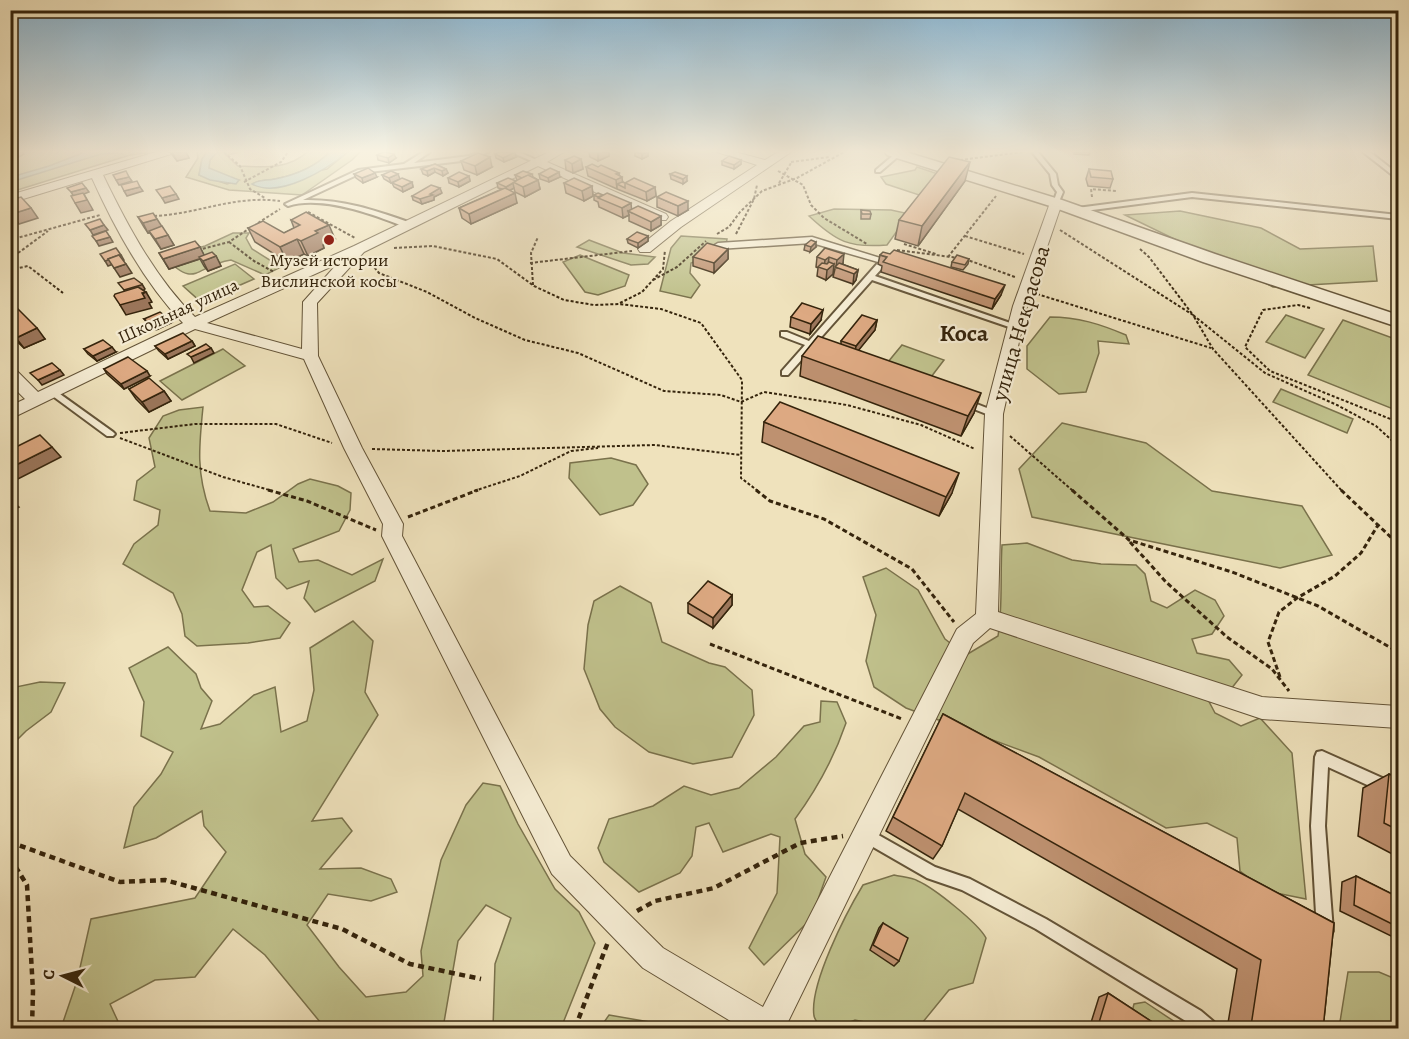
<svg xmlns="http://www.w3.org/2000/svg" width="1409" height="1039" viewBox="0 0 1409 1039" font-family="Alegreya,serif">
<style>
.green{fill:#c0c18c;stroke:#7a724c;stroke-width:1.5}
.water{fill:#9cbcb8;stroke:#737f73;stroke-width:1.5}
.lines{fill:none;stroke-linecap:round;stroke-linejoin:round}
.service-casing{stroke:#645438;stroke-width:4}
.pedestrian-casing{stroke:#645438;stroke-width:3}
.minor-casing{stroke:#645438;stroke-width:2}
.tertiary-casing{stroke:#645438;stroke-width:3}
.path-far2{stroke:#35240c;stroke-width:2;stroke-dasharray:3 2;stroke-linecap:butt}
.path-far1{stroke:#35240c;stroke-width:3;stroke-dasharray:5 3;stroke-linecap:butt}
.path{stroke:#35240c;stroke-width:4.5;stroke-dasharray:6 4.5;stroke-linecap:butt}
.service{fill:#f5ecd3;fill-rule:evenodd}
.pedestrian{fill:#f5ecd3;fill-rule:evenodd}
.minor{fill:#f5ecd3;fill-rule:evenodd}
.tertiary{fill:#f5ecd3;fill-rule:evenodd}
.wall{fill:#be9170;stroke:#35240c;stroke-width:1.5}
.shaded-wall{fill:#9b765b;stroke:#35240c;stroke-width:1.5}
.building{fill:#dda982;stroke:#35240c;stroke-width:1.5}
.poi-dot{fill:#8f2418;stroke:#f5ecd3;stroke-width:2}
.labels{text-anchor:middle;stroke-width:4.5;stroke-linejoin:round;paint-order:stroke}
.far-poi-label{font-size:18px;fill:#35240c;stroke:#f5ecd3}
.far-street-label{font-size:18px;fill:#35240c;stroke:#f5ecd3}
.street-label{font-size:22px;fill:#35240c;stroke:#f5ecd3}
.far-district-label{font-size:24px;font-weight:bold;fill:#35240c;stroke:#f5ecd3}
</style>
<rect width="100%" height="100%" fill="#efe2bc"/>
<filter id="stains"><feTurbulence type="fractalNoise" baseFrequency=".00333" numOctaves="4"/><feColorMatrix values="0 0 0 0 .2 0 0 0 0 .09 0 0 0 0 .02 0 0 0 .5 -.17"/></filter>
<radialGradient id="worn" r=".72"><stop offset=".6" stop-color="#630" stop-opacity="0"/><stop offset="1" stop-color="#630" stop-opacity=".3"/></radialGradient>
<g class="green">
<polygon points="10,152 153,152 130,155 11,192"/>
<path d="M197 152H207L202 159 199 175 227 184 239 180 215 173 208 168 210 160 217 152H241L226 155 238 166C262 167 288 170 307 152H330C315 167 296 175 275 179 267 181 260 179 253 184L327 169 348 152H360L352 160 302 195 229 190 186 177 198 158Z"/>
<polygon points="917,167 944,176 922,196 886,184 881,177 915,170"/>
<path d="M834 209 891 210 905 213 900 227 887 245C849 248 837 242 809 216Z"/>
<polygon points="1180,211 1261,228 1300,249 1373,246 1377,281 1273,287 1125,215"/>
<path d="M233 233H249L246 238 252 249 281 267 265 275 231 260C194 266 197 290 164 257L205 246Z"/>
<polygon points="681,236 727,239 725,252 691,263 690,273 700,285 691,298 660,291 671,248"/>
<polygon points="589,240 623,253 655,257 648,264 631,265 577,247"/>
<polygon points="580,255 629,275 625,286 598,295 585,292 563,262"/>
<polygon points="235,264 254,279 201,302 183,286"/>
<polygon points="1286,315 1324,329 1305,358 1266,342"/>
<path d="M1050 317C1078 317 1100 324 1126 335L1129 344 1098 341 1099 353 1086 392 1059 394 1027 369V346Z"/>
<polygon points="1343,320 1398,340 1398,411 1308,375"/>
<polygon points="902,345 944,360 931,377 888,362"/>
<polygon points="223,349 245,366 182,400 160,381"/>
<polygon points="1281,389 1353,419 1347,433 1273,402"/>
<path d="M203 407C199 446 196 473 210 511L246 513 273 502 298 484 310 479 338 486 351 493 350 510 339 531 293 549 299 562 318 560 352 575 383 559 375 581 315 612 304 598 309 581 287 589 276 578 271 545 257 552 242 590 254 607 268 606 290 623 280 638 248 643 197 646 185 636 182 614 173 593 123 564 134 544 158 525 160 510 134 500 137 481 155 467 149 438 163 416 179 410Z"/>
<polygon points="1062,423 1146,443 1212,491 1302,506 1332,555 1280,568 1032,517 1019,469"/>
<polygon points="611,458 636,465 648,484 633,505 600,515 569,478 570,463"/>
<path d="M1027 543 1072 560 1101 564 1136 565 1145 574 1151 601 1167 608 1195 590 1215 600 1224 616 1212 634 1192 639 1197 653 1229 660 1242 675 1231 689 1205 694 1215 713 1241 726 1260 718 1292 753 1306 899 1266 891 1240 871 1237 838 1207 823 1166 828 1039 757 906 708 874 687 866 661 876 615 863 577 886 568 918 590 945 639 966 655 998 636C1003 606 1000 575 1002 545Z"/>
<polygon points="620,586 651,603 662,642 709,663 725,667 752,690 754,715 732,757 693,764 649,752 615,727 600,709 584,669 588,625 594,601"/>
<polygon points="353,621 373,641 365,692 378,715 312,821 342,818 352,831 320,869 361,868 391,879 397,892 371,901 328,894 307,925 339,967 366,997 406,992 423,976 421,951 441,860 466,805 483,783 500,786 518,824 555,889 579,912 595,943 561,1028 493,1028 495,964 511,918 486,905 458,941 443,1028 325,1028 265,955 233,929 195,977 155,980 110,1004 121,1028 61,1028 77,981 91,919 195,898 226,852 204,826 202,811 156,838 124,848 134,807 161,774 173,752 141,736 144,702 129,668 168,647 196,674 201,688 212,701 201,729 220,724 254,695 275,687 281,732 307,721 314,690 310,648"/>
<polygon points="40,682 65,683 51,712 26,731 11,746 11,688"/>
<path d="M821 701 837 702 846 723C834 758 817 789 795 819L805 854 826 877 811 919 764 965 749 948 777 893 780 837 771 834 723 852 709 823 696 827 692 856 680 873 639 892 604 862 598 848 609 819 653 806 684 786 711 795 739 788 776 757 804 726 820 722Z"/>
<path d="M894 875C902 877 911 877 918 881 934 888 978 923 986 938L973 983 949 990 918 1028H894L855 1020 835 1028H821C819 1025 815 1020 814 1016 809 985 846 913 863 885Z"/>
<polygon points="1348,972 1379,972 1398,980 1398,1028 1339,1028"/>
<polygon points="1145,1002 1184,1028 1128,1028 1134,1004"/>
<polygon points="609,1015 661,1024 664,1028 600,1028"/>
</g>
<g class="water">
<polygon points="85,152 137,152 101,154 11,182 11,177 49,166"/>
<polygon points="207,152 217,152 210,160 209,168 239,180 236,184 210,180 199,175 202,159"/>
<path d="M330 152H348C327 169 280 199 252 184 260 179 266 181 275 179 296 175 315 167 330 152Z"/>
</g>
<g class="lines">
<g class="service-casing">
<g id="service">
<path d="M423 152H430L414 163 469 156 480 152H488L470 160 361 173 303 200C341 199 375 210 411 223V227H405C373 214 321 195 288 206L285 204 358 170 404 164Z"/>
<polygon points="511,152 519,152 541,162 536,163"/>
<polygon points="1032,152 1038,152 1056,174 1058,185 1063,192 1058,204 1053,203 1057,192 1052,185 1050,174"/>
<polygon points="1363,152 1370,152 1398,174 1398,179 1396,178"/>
<polygon points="896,153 901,154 880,172 876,172 876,170"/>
<polygon points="1192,193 1398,215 1398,219 1192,197 1077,212 1074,210 1077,208"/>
<polygon points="885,255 892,257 875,276 1019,326 1018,328 1012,328 872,280 816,343 826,347 826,351 823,352 812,348 788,375 782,375 782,371 805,345 781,336 781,332 787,332 809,341"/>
<polygon points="53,389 113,432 115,434 113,436 107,436 50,394 48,392 50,390"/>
<polygon points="964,399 997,412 999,414 994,417 961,404 959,402"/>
<polygon points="1322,751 1398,785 1398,799 1328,767 1325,826 1333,931 1330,936 1325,939 1320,936 1317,931 1311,826 1315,757 1317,752"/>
<polygon points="866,828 935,867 970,879 1046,919 1201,1011 1214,1022 1216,1028 1196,1028 1189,1023 1036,929 962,890 927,878 861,840 859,835 861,830"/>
</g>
</g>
<g class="pedestrian-casing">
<polygon id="pedestrian" points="812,237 890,261 885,264 812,243 718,249 713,246 718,243"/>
</g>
<g class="minor-casing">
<g id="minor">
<path d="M156 152H173L171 154 103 175C127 225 156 279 195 317L354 246 549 152H564L547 162 666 214 668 217 666 220H656L538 166 364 252 317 303 318 356 362 448 403 524 402 536 570 856 663 948 763 1007 957 629 976 614 985 414 1013 306 1051 200H1061L1062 203 1027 306 1003 414 998 612 1262 697 1398 706V728L1262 719 990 628 973 643 785 1028H742L643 968 552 874 382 536 383 524 344 448 304 359 195 329 10 419V406L25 399 10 384V369L16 370 38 392 183 323C146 285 114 227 92 178L10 203V195ZM337 264 303 302 302 349 207 323Z"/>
<polygon points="717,152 735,152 765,160 778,152 791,152 681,227 650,252 640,252 638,249 640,246 671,221 757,165"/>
</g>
</g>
<g class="tertiary-casing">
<polygon id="tertiary" points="885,152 906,152 1062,200 1215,254 1398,315 1398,327 1203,262 1050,206 887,155"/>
</g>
<g class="path-far2">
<polyline points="224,152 240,166 250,189 265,198"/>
<polyline points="960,160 1023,152"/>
<polyline points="791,162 829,157"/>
<polyline points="778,171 803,185 811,205 824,218 867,244"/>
<polyline points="244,182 281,162 288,152"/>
<polyline points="779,183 791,163"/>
<polyline points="1092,197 1091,189 1117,191"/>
<polyline points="308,212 355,238"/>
<path d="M154 216C199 214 233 195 280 201"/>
<polyline points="258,223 280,209"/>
<polyline points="1060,230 1193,315 1213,349 1342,491"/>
<polyline points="717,234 729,227 740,212 762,191 797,178 844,152"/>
<polyline points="736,234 754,199 757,185"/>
<polyline points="965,236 1024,254"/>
<polyline points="10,240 100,215"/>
<polyline points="229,242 254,261 274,272"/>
<polyline points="904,244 936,254"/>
<polyline points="394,248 433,246 497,259 534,286 564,300 594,305 619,304 661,309 701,323 742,380 741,478 758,491"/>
<polyline points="1140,249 1149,257 1193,315 1265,373 1337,405 1376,426 1398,446"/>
<polyline points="198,250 229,242 250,228"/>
<polyline points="897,250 959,258"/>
<polyline points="948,257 996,196"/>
<polyline points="10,259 48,231"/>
<polyline points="965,259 1015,277"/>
<polyline points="368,260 379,273 427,292 475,318 525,340 578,353 664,391 721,395 741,402 764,392 847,405 921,425 975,449"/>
<polyline points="530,263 632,251"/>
<polyline points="10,270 28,266 63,293"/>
<polyline points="653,280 677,267 706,241"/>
<polyline points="533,285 531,253 538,237"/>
<polyline points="1037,294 1211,348"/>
<polyline points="620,303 642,292 663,269 665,250"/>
<polyline points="1310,308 1298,305 1263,310 1245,347 1270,371 1398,422"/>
<polyline points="120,433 195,424 276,424 332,443"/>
<polyline points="1010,436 1073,491"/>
<polyline points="120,438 223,477 273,491"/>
<polyline points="372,449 443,451 655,445 741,455"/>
<polyline points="474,491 520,476 571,451 598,448"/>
</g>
<g class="path-far1">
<polyline points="268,490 307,501 376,530"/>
<polyline points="756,490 770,501 824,519 912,569 954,622"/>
<polyline points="1072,490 1129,540 1232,572 1318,606 1398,652"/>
<polyline points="1341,490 1398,544"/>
<polyline points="408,517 478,490"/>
<polyline points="1130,542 1166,582 1227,637 1272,669 1289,691"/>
<polyline points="710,644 902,719"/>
<polyline points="1280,677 1268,642 1279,612 1297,598 1335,576 1361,553 1378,525"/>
</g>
<g class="path">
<polyline points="10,842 120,882 165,880 342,929 410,964 481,979"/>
<polyline points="10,858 27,885 33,991 32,1028"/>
<polyline points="637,911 655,901 714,888 800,843 843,836"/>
<polyline points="575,1028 608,942"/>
</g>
<use href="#service" class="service"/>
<use href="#pedestrian" class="pedestrian"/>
<use href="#minor" class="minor"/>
<use href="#tertiary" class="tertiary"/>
</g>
<g class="wall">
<polygon points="170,152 186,152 189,158 177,161"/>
<polygon points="589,152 609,152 609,156 598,161 590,157"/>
<polygon points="635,152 648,152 648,156 642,159 635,156"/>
<polygon points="1074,152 1090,152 1089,155 1074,154"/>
<polygon points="495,154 516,157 504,162 496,158"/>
<polygon points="377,155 396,158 389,163 378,160"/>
<polygon points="581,159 583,169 573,173 566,170 565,160"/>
<polygon points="741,160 741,164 734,169 722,165 722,161"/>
<polygon points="461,161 492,167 477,175 464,170"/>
<polygon points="435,164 446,169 448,173 443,176 435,172 428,176 423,174 421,169"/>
<polygon points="586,167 620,176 623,182 625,183 655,187 656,196 647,201 617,189 588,176"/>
<polygon points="1089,169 1113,179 1110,188 1088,186 1086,179"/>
<polygon points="354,174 377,177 363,183 356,178"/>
<polygon points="398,174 391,183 384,179 382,175"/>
<polygon points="532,174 533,177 538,180 540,189 525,197 515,192 514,188 510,190 517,203 471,224 462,218 459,208 502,189 498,188 497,183 516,181 517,180 515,175"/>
<polygon points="539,174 560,177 549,182 540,179"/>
<polygon points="670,174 687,181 683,184 671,179"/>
<polygon points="469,176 470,181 459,187 449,183 448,178"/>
<polygon points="965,181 918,246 895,239 899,220"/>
<polygon points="412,182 413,187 403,192 394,187 392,183"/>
<polygon points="564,183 592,186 593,196 584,201 566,193"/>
<polygon points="442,193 434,197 434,200 422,204 413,200 412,196"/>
<polygon points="594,195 632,210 661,216 661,225 651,231 629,221 629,215 623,218 599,207 598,202 594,200"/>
<polygon points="657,197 688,210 678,216 657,207"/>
<polygon points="861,210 871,214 870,219 861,219"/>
<polygon points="138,217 162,227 174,245 161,249 150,233 148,233 144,227"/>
<polygon points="291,220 335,239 323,245 324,248 308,256 304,254 287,262 255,242 248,228 284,233 294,228"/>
<polygon points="648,236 648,241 638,248 628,243 627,239"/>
<polygon points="805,245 816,247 810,252 804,250"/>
<polygon points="200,247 204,255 216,256 221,266 208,271 204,266 200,259 169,269 159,253"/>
<polygon points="825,248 843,263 842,264 858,270 856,280 853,284 833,277 835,269 834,269 833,274 826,280 817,276 818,268 816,267 817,257"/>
<polygon points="728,249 728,259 714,273 693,266 693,257"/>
<polygon points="880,255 1001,295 992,309 881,272 882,266 878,264"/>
<polygon points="969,259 968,264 963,270 951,267 952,262"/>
<polygon points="10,308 45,339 24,348 10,335"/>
<polygon points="791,317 821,320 810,334 790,327"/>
<polygon points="144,319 171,323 156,330 148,324"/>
<polygon points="877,320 875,330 858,350 974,413 961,436 800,376 802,356 841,344 841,341"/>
<polygon points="192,341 195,346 168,359 159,351 155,346"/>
<polygon points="84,349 116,352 97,361 88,354"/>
<polygon points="104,369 150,376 124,389 107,374"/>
<polygon points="129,389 164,391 171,401 149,412 136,399"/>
<polygon points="764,422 952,493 939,516 762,442"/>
<polygon points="732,595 732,605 713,628 688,613 688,603"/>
<polygon points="943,714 1334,923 1323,1029 1227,1029 1237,969 958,809 942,846 933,859 886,831"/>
<polygon points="1389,774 1398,778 1398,857 1358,836 1363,788"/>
<polygon points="1356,876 1398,897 1398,933 1391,936 1340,911 1342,882"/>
<polygon points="883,923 899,961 894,966 870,950 879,928"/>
<polygon points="1108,993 1163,1029 1089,1029 1099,997"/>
</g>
<g class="shaded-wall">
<polygon points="10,152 22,152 24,154 13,160 10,156"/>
<polygon points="172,152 186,152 189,158 177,161"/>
<polygon points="515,152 516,157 504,162 503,158"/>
<polygon points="598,152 609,152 609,156 598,161"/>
<polygon points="648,152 648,156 642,159 642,154"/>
<polygon points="394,154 396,158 389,163 388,158"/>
<polygon points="490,157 492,167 477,175 475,166"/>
<polygon points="581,159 583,169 573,173 572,164"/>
<polygon points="741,160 741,164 734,169 734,165"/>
<polygon points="970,162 965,181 918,246 922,226"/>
<polygon points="434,168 435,172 428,176 427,171"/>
<polygon points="446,169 448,173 443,176 442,171"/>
<polygon points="559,172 560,177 549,182 548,178"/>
<polygon points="375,173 377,177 363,183 362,178"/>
<polygon points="619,173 620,178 622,177 623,186 617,184 617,189 616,180 616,174"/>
<polygon points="398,174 400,179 391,183 389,178"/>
<polygon points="469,176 470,181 459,187 458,182"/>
<polygon points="687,176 687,181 683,184 683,179"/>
<polygon points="129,177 132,181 119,185 116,180"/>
<polygon points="538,180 540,189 525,197 523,187"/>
<polygon points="412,182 413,187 403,192 402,187"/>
<polygon points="513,183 514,188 507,192 506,187"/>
<polygon points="592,186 593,196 584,201 582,191"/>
<polygon points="140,187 143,191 127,196 124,191"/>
<polygon points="655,187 656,196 647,201 646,192"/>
<polygon points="86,188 89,192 84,194 93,210 81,213 75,203 74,197 71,192"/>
<polygon points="440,188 442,193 434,197 434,200 422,204 420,199"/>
<polygon points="515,193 517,203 471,224 469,214"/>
<polygon points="176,194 179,199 165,203 162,198"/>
<polygon points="688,201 688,210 678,216 678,206"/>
<polygon points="631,203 632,213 628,211 629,215 623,218 622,208"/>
<polygon points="31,208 38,218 19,224 12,214"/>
<polygon points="661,216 661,225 651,231 651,222"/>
<polygon points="157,219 163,228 148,233 143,223"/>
<polygon points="104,225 108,230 93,235 90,230"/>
<polygon points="329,225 335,239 323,245 324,248 308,256 301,241 315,231"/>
<polygon points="168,235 174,245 161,249 155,239"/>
<polygon points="648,236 648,241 638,248 638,243"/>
<polygon points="110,237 113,242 99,246 96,241"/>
<polygon points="297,239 304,254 287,262 280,247"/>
<polygon points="816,242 816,247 810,252 811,247"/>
<polygon points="200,247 205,257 169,269 163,259"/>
<polygon points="728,249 728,259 714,273 714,263"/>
<polygon points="844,254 843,263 837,268 836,267 837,260"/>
<polygon points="121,255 124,260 108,266 105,261"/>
<polygon points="216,256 221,266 208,271 203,261"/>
<polygon points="829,257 828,266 824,268 825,260"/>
<polygon points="126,264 132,273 120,277 114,268"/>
<polygon points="834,264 833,274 826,280 827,270"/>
<polygon points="858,270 856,280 853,284 854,274"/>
<polygon points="142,284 145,289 144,290 127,295 124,290"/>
<polygon points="1005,285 1001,295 992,309 995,299"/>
<polygon points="146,292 152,302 149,303 152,308 126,315 120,305"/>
<polygon points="823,310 821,320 810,334 811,324"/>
<polygon points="168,318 171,323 156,330 153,325"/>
<polygon points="877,320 875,330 854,356 856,346"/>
<polygon points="37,328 45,339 24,348 16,338"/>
<polygon points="192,341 195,346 168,359 165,354"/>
<polygon points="112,347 116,352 97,361 93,356"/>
<polygon points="211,348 214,353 194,363 191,357"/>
<polygon points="60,370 64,375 42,385 38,380"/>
<polygon points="147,371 150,376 124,389 121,384"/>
<polygon points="164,391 171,401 149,412 142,402"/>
<polygon points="981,393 974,413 961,436 968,416"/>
<polygon points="52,447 61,457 10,483 10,468"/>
<polygon points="959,473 952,493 939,516 946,497"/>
<polygon points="10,499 19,507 10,512"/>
<polygon points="732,595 732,605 713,628 713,618"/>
</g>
<g class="building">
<polygon points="383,152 385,152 394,154 388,158 377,155"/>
<polygon points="499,152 515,152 503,158 495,154"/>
<polygon points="636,152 647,152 642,154"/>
<polygon points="478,153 490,157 475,166 461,161"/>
<polygon points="574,156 581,159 572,164 565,160"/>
<polygon points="729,156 741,160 734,165 722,161"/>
<polygon points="949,157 970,162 922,226 899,220"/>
<polygon points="435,164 446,169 442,171 434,168 427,171 421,169"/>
<polygon points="592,164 598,167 601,165 619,173 616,174 622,177 616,180 586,167"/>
<polygon points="368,168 375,173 362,178 354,174"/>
<polygon points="550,168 559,172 548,178 539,174"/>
<polygon points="1089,169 1111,171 1113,179 1091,177"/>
<polygon points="126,171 129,177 116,180 113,175"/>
<polygon points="391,171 398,174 389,178 382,175"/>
<polygon points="523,171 532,174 522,178 515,175"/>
<polygon points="459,172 469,176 458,182 448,178"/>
<polygon points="675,172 687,176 683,179 670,174"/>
<polygon points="528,175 538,180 523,187 513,182"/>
<polygon points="402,178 412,182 402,187 392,183"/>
<polygon points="508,178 516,181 506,187 497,183"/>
<polygon points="574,178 592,186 582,191 564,183"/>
<polygon points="634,178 655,187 646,192 625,183"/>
<polygon points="137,181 140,187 124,191 121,185"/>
<polygon points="622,182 625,183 625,188 617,184"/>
<polygon points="82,183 86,188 71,192 67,188"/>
<polygon points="431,185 440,188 430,194 433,195 420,199 412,196"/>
<polygon points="170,186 176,194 162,198 156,190"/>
<polygon points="505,188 515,193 469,214 459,208"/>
<polygon points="666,192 688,201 678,206 657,197"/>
<polygon points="83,193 87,200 75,203 71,196"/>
<polygon points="598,193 603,195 598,197 594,195"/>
<polygon points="607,193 631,203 622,208 598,198"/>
<polygon points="21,197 31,208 12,214 10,213 10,200"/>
<polygon points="638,206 661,216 651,222 628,211"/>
<polygon points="861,210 870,211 871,214 862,214"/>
<polygon points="306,212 329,225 315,231 318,233 301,241 297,239 280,247 248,228 263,221 284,233 300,225 291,220"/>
<polygon points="153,213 157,219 143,223 138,217"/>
<polygon points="100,219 104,225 90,230 85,224"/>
<polygon points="162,226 168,235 155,239 149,231"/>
<polygon points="106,231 110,237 96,241 92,236"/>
<polygon points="637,232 648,236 638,243 627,239"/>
<polygon points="811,240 816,242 811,247 805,245"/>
<polygon points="195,241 200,247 163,259 159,253"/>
<polygon points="707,243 728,249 714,263 693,257"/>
<polygon points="116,248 121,255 119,255 108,259 108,260 105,261 100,254"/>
<polygon points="825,248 844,254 837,260 829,257 825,260 817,257"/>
<polygon points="894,250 1005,285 995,299 883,262 887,257 880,255 883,252 890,254"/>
<polygon points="212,252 216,256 203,261 199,257"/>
<polygon points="119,255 126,264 114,268 108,259"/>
<polygon points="957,255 969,259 965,265 952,262"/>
<polygon points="829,262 834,264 827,270 818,267 822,263 827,264"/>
<polygon points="839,263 858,270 854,274 835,267"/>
<polygon points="134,278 142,284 141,285 124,290 118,283"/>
<polygon points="138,287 146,292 142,293 145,298 120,305 114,296 115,294"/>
<polygon points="802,303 823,310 811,324 791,317"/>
<polygon points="15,306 37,328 16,338 10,333 10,308"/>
<polygon points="160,312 168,318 153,325 144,319"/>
<polygon points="862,315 877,320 856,346 841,341"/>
<polygon points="183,333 192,341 165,354 155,346"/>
<polygon points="818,336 981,393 968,416 802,356"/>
<polygon points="103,340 112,347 93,356 84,349"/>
<polygon points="206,344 211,348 191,357 187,354"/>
<polygon points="128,357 147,371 121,384 104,369"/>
<polygon points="52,363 60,370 38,380 30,373"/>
<polygon points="149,378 164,391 142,402 129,389"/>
<polygon points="780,402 959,473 946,497 764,422"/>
<polygon points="40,435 52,447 10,468 10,450"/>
<polygon points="708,581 732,595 713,618 688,603"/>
<polygon points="943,714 1334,923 1323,1029 1255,1029 1251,1026 1261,960 965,793 942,846 893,817"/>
<polygon points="1389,774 1398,778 1398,830 1384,823"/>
<polygon points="1356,876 1398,897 1398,927 1354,905"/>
<polygon points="883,923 908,938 899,961 873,945"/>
<polygon points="1108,993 1163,1029 1097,1029"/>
</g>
<linearGradient id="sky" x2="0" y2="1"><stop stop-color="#89b7d5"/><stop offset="0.51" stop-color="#f8f2e1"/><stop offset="1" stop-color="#f8f2e1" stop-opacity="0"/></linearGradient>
<rect width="1409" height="297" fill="url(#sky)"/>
<circle class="poi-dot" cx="329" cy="240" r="6"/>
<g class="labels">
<g class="far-poi-label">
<text x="329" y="266">Музей истории<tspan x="329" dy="21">Вислинской косы</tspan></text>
</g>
<g class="far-street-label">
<text transform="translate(178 311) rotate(-25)" y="6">Школьная улица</text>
</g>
<g class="street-label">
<text transform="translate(1020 323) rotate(-74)" y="8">улица Некрасова</text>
</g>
<g class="far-district-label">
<text x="964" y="341">Коса</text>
</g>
</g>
<rect width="1409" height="1039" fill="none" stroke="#efe2bc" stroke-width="36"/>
<rect x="12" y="12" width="1385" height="1015" fill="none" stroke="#35240c" stroke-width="3"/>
<rect x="18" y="18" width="1373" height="1003" fill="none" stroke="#35240c" stroke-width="1.5"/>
<g transform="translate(63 976) rotate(276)" stroke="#f5ecd3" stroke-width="4.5" paint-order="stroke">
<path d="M0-4.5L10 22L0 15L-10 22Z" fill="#35240c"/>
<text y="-9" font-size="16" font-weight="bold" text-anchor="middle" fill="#35240c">С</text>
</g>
<rect width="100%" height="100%" filter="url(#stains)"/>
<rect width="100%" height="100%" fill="url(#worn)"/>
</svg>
